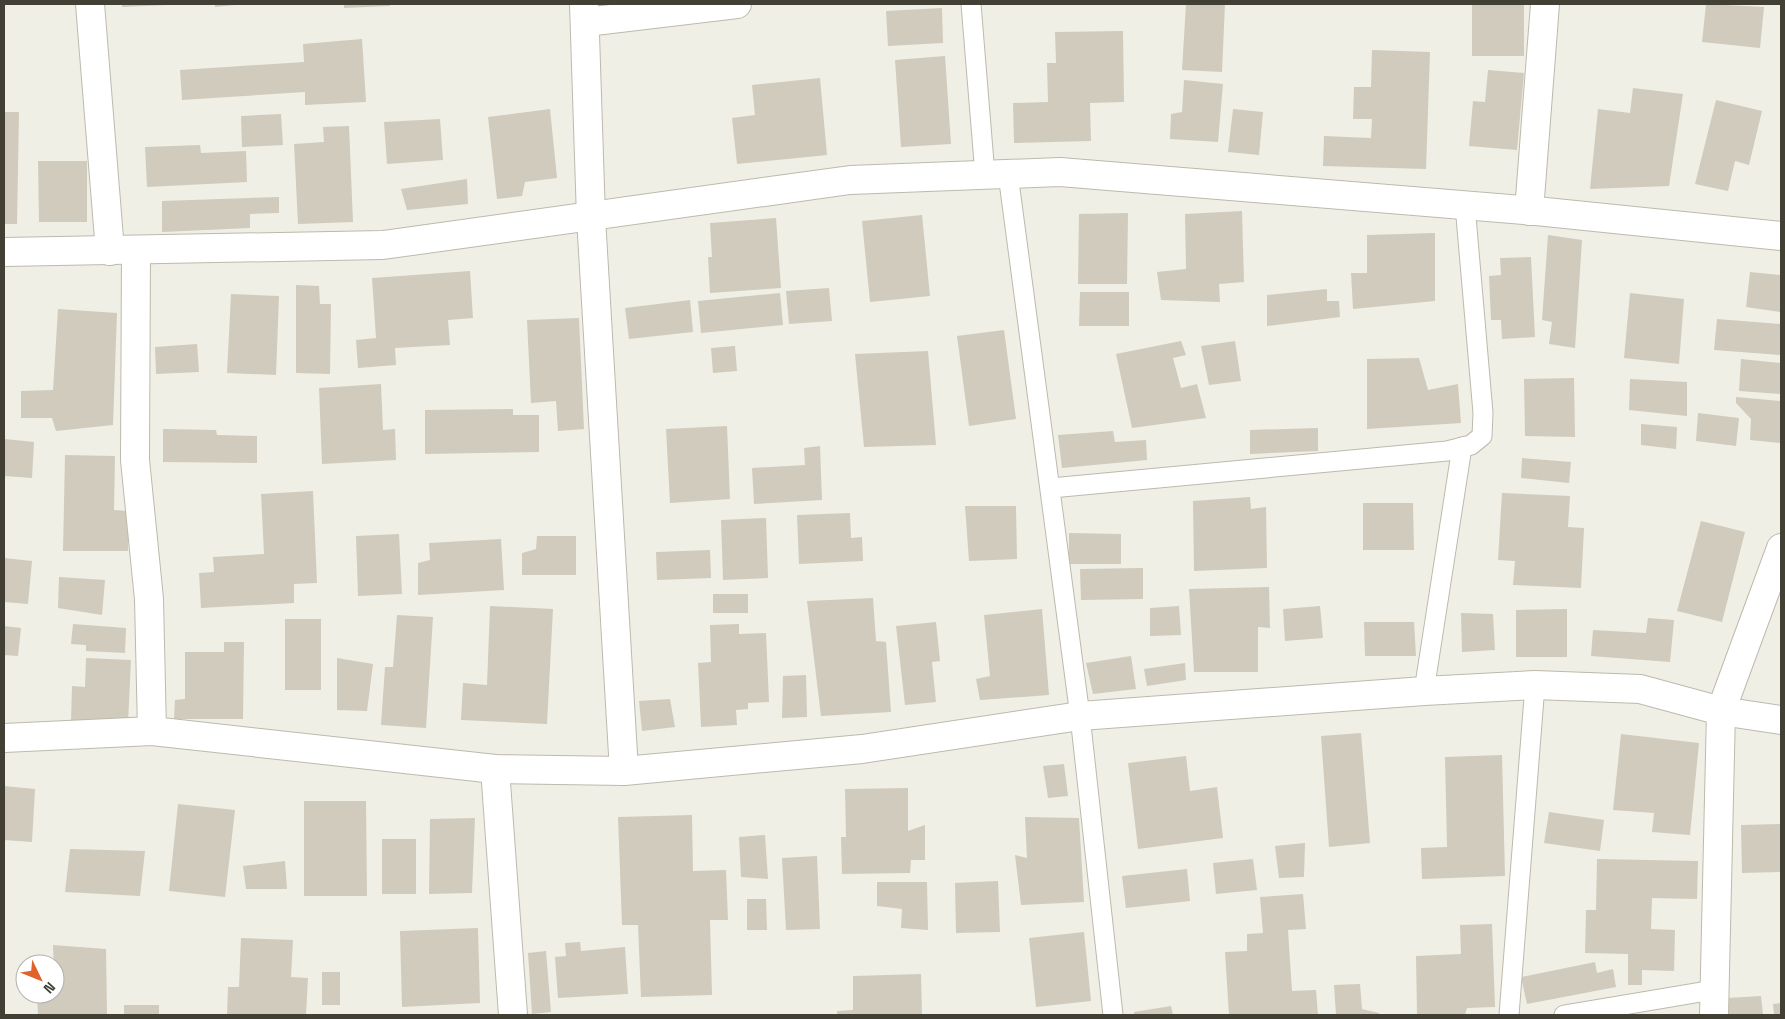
<svg xmlns="http://www.w3.org/2000/svg" width="1785" height="1019" viewBox="0 0 1785 1019" font-family="'Space Grotesk',sans-serif">
<style>
.building{fill:#d0cbbc}
.lines{fill:none;stroke-linecap:round;stroke-linejoin:round}
.service-casing{stroke:#bdbaac;stroke-width:21}
.minor-casing{stroke:#bdbaac;stroke-width:30}
.tertiary-casing{stroke:#bdbaac;stroke-width:30}
.service{stroke:#fff;stroke-width:19}
.minor{stroke:#fff;stroke-width:28}
.tertiary{stroke:#fff;stroke-width:28}
</style>
<rect width="100%" height="100%" fill="#f0efe5"/>
<g class="building">
<polygon points="122,4 167,4 167,5 122,7"/>
<polygon points="215,4 235,4 235,5 215,7"/>
<polygon points="344,4 390,4 390,6 344,8"/>
<polygon points="1186,4 1225,4 1222,72 1182,70"/>
<rect x="1472" y="4" width="52" height="52"/>
<polygon points="1706,4 1764,7 1760,48 1702,42"/>
<polygon points="942,8 943,43 888,46 886,11"/>
<polygon points="1123,31 1124,102 1090,103 1091,141 1014,143 1013,103 1048,102 1047,63 1056,63 1055,32"/>
<polygon points="362,39 366,102 305,105 305,92 182,100 180,70 304,62 303,44"/>
<polygon points="1372,50 1430,52 1426,169 1323,166 1324,136 1371,138 1372,119 1353,119 1354,87 1371,87"/>
<polygon points="945,56 951,144 901,147 895,60"/>
<polygon points="1488,70 1524,73 1517,150 1469,146 1473,101 1485,102"/>
<polygon points="820,78 827,155 737,164 732,118 755,115 752,85"/>
<polygon points="1184,80 1223,84 1218,142 1170,139 1171,114 1182,112"/>
<polygon points="1633,88 1683,94 1669,186 1590,189 1598,109 1630,113"/>
<polygon points="1716,100 1762,111 1749,165 1735,161 1728,191 1695,184"/>
<polygon points="550,109 557,178 525,182 522,196 497,199 488,117"/>
<polygon points="1233,109 1263,112 1259,155 1228,152"/>
<polygon points="4,112 19,112 17,224 4,224"/>
<polygon points="281,114 283,145 242,147 241,116"/>
<polygon points="440,119 443,160 387,164 384,122"/>
<polygon points="349,126 353,222 298,224 294,144 324,142 323,127"/>
<polygon points="200,145 201,153 246,151 247,182 147,187 145,147"/>
<polygon points="38,161 87,161 87,222 39,222"/>
<polygon points="467,179 468,204 407,210 401,189"/>
<polygon points="279,197 279,213 250,214 250,228 162,232 162,201"/>
<polygon points="1242,211 1244,282 1219,284 1220,302 1161,300 1157,272 1186,269 1185,214"/>
<polygon points="1128,213 1127,284 1078,284 1079,214"/>
<polygon points="922,215 930,296 870,302 862,221"/>
<polygon points="776,218 781,288 710,293 708,257 712,257 710,223"/>
<polygon points="1435,233 1435,301 1353,309 1351,273 1367,273 1367,235"/>
<polygon points="1548,235 1582,240 1575,348 1549,344 1552,322 1542,320"/>
<polygon points="1531,257 1535,337 1502,339 1501,320 1491,320 1489,276 1501,275 1500,258"/>
<polygon points="470,271 473,318 448,320 450,345 395,348 396,365 358,368 356,340 376,338 372,278"/>
<polygon points="1750,272 1781,275 1780,312 1746,307"/>
<polygon points="296,285 319,286 320,304 331,304 330,374 296,373"/>
<polygon points="829,288 832,321 789,324 786,291"/>
<polygon points="1327,289 1327,301 1339,301 1340,317 1267,326 1267,295"/>
<polygon points="1080,292 1129,292 1129,326 1079,326"/>
<polygon points="780,293 783,325 701,333 698,301"/>
<polygon points="1630,293 1684,299 1679,364 1624,358"/>
<polygon points="231,294 279,296 276,375 227,373"/>
<polygon points="690,300 693,332 629,339 625,308"/>
<polygon points="58,309 117,313 113,425 56,431 52,418 21,418 21,391 53,390"/>
<polygon points="579,318 584,429 558,431 556,401 531,403 527,320"/>
<polygon points="1717,319 1781,324 1781,355 1714,350"/>
<polygon points="1004,330 1016,419 969,426 957,336"/>
<polygon points="1181,341 1186,355 1173,358 1181,388 1197,384 1206,418 1132,428 1116,354"/>
<polygon points="1235,341 1241,381 1209,385 1201,346"/>
<polygon points="197,344 199,372 156,374 155,347"/>
<polygon points="735,346 737,371 713,373 711,348"/>
<polygon points="928,351 936,445 864,447 855,354"/>
<polygon points="1419,358 1428,390 1458,384 1461,423 1367,429 1367,359"/>
<polygon points="1741,359 1781,363 1781,394 1739,391"/>
<polygon points="1574,378 1575,437 1525,436 1524,379"/>
<polygon points="1630,379 1687,382 1687,416 1629,410"/>
<polygon points="381,384 383,430 395,429 396,460 322,464 319,388"/>
<polygon points="1736,397 1781,401 1781,443 1750,440 1751,419 1736,403"/>
<polygon points="513,409 513,415 539,415 539,452 425,454 425,410"/>
<polygon points="1698,413 1739,418 1736,446 1696,441"/>
<polygon points="1641,424 1677,427 1676,449 1641,445"/>
<polygon points="727,426 730,499 670,503 666,429"/>
<polygon points="1318,428 1318,451 1250,454 1250,430"/>
<polygon points="163,429 216,430 217,435 257,436 257,463 163,462"/>
<polygon points="1113,431 1115,442 1146,440 1147,460 1062,468 1058,435"/>
<polygon points="5,439 34,442 32,478 4,476"/>
<polygon points="820,446 822,500 754,504 752,468 805,465 804,448"/>
<polygon points="65,455 115,456 114,510 128,511 128,551 63,551"/>
<polygon points="1522,458 1571,462 1569,483 1521,478"/>
<polygon points="313,491 317,583 294,584 294,603 201,608 199,573 214,572 213,557 264,554 261,494"/>
<polygon points="1502,493 1570,496 1568,527 1584,528 1581,588 1513,585 1515,561 1498,560"/>
<polygon points="1250,497 1251,509 1266,507 1267,568 1194,571 1193,501"/>
<polygon points="1363,503 1413,503 1414,550 1363,550"/>
<polygon points="965,506 1016,506 1017,559 969,561"/>
<polygon points="850,513 851,538 862,537 863,561 799,564 797,515"/>
<polygon points="766,518 768,578 723,580 721,520"/>
<polygon points="1701,521 1745,532 1722,622 1677,611"/>
<polygon points="1069,533 1121,534 1121,564 1069,564"/>
<polygon points="399,534 402,594 358,596 356,536"/>
<polygon points="537,536 576,536 576,575 522,575 522,553 536,549"/>
<polygon points="501,539 504,590 418,595 418,563 430,560 429,543"/>
<polygon points="710,550 711,578 657,580 656,552"/>
<polygon points="4,558 32,561 28,604 4,602"/>
<polygon points="1143,568 1143,599 1081,600 1080,569"/>
<polygon points="59,577 105,580 102,615 58,608"/>
<polygon points="1269,587 1270,628 1258,627 1258,672 1194,672 1189,589"/>
<rect x="713" y="594" width="35" height="19"/>
<polygon points="873,598 876,641 886,642 891,712 821,716 807,601"/>
<polygon points="490,606 553,609 547,724 461,720 463,683 487,685"/>
<polygon points="1179,606 1181,635 1150,636 1150,608"/>
<polygon points="1320,606 1323,638 1285,641 1283,609"/>
<polygon points="1042,609 1049,695 980,700 976,679 990,676 984,615"/>
<polygon points="1567,609 1567,657 1516,657 1516,610"/>
<polygon points="1461,613 1493,614 1495,650 1462,652"/>
<polygon points="397,615 433,617 426,728 381,725 385,667 393,667"/>
<polygon points="1648,618 1674,620 1670,662 1591,656 1593,630 1646,633"/>
<rect x="285" y="619" width="36" height="71"/>
<polygon points="936,622 940,661 932,662 936,702 905,705 896,626"/>
<polygon points="1364,622 1414,622 1416,656 1365,656"/>
<polygon points="73,624 126,628 125,653 86,651 86,645 71,644"/>
<polygon points="739,624 739,634 766,633 769,702 748,703 748,709 736,710 737,725 701,727 698,663 711,662 710,625"/>
<polygon points="4,626 21,628 18,656 4,655"/>
<polygon points="224,642 244,642 243,719 174,719 175,700 185,699 185,652 224,652"/>
<polygon points="1131,656 1136,689 1093,694 1086,663"/>
<polygon points="86,658 131,660 128,723 71,721 72,686 85,687"/>
<polygon points="337,658 373,664 367,711 337,710"/>
<polygon points="1185,663 1186,680 1147,686 1144,669"/>
<polygon points="806,675 807,717 782,718 783,676"/>
<polygon points="670,699 675,727 642,731 639,701"/>
<polygon points="1361,733 1370,843 1329,847 1321,736"/>
<polygon points="1621,734 1699,743 1690,835 1652,832 1654,813 1613,810"/>
<polygon points="1502,755 1505,876 1422,879 1421,848 1447,847 1445,757"/>
<polygon points="1186,756 1190,791 1217,787 1223,838 1138,849 1128,763"/>
<polygon points="1064,764 1068,796 1048,798 1043,766"/>
<polygon points="4,786 35,789 32,842 4,840"/>
<polygon points="908,788 908,831 925,825 925,860 911,860 910,873 842,874 841,837 846,837 845,789"/>
<polygon points="304,801 366,801 367,896 304,896"/>
<polygon points="178,804 235,810 225,897 169,891"/>
<polygon points="1549,812 1604,820 1600,851 1544,843"/>
<polygon points="692,815 693,871 726,870 728,920 710,920 712,995 641,997 638,925 622,925 618,817"/>
<polygon points="1025,817 1079,818 1084,902 1021,905 1015,855 1027,858"/>
<polygon points="475,818 472,893 429,894 430,819"/>
<polygon points="1781,824 1781,872 1742,873 1741,825"/>
<polygon points="765,835 768,879 741,877 739,837"/>
<rect x="382" y="839" width="34" height="55"/>
<polygon points="1305,843 1304,877 1279,878 1275,846"/>
<polygon points="70,849 145,851 140,896 65,892"/>
<polygon points="817,856 820,929 786,930 782,858"/>
<polygon points="1253,859 1257,890 1216,894 1213,863"/>
<polygon points="1597,859 1698,861 1697,899 1652,898 1651,929 1675,930 1674,971 1642,970 1642,985 1628,985 1628,954 1585,953 1586,910 1596,910"/>
<polygon points="285,861 287,889 246,889 243,866"/>
<polygon points="1187,869 1190,901 1126,908 1122,876"/>
<polygon points="998,881 1000,932 956,933 955,883"/>
<polygon points="877,882 927,882 928,930 901,928 902,909 877,906"/>
<polygon points="1303,894 1306,929 1288,930 1292,991 1316,990 1318,1015 1229,1015 1225,952 1247,951 1247,934 1263,933 1260,897"/>
<polygon points="747,899 766,899 767,930 747,930"/>
<polygon points="1492,924 1495,1007 1467,1008 1465,1015 1417,1015 1416,956 1461,954 1460,925"/>
<polygon points="478,928 480,1003 402,1007 400,931"/>
<polygon points="1084,932 1091,1001 1036,1007 1029,938"/>
<polygon points="241,938 293,940 291,977 308,978 306,1015 227,1015 228,987 239,987"/>
<polygon points="580,942 581,951 625,947 628,994 558,998 555,957 566,956 565,943"/>
<polygon points="53,945 106,949 107,1015 38,1015 37,994 55,994"/>
<polygon points="546,951 551,1012 532,1014 528,953"/>
<polygon points="1595,962 1597,973 1613,969 1616,987 1527,1004 1521,977"/>
<rect x="322" y="972" width="18" height="33"/>
<polygon points="921,974 922,1015 837,1015 837,1011 853,1010 853,976"/>
<polygon points="1360,984 1362,1009 1379,1013 1379,1015 1336,1015 1334,985"/>
<polygon points="1761,996 1763,1015 1729,1015 1727,998"/>
<polygon points="1781,1003 1781,1015 1774,1015 1773,1004"/>
<rect x="124" y="1005" width="35" height="10"/>
<polygon points="1171,1006 1173,1015 1134,1015 1134,1012"/>
</g>
<g class="lines">
<g class="service-casing">
<g id="service">
<polyline points="971,4 985,175"/>
<polyline points="1008,174 1080,716 1113,1015"/>
<polyline points="1051,488 1447,451 1471,445 1482,436 1483,413 1465,205"/>
<polyline points="1424,691 1462,447"/>
<polyline points="1509,1015 1535,685"/>
<polyline points="1564,1015 1713,990"/>
</g>
</g>
<g class="minor-casing">
<g id="minor">
<polyline points="90,4 110,251"/>
<polyline points="584,4 591,218 624,771"/>
<polyline points="586,22 737,4"/>
<polyline points="1529,211 1545,4"/>
<polyline points="136,251 135,460 149,599 152,731"/>
<polyline points="4,252 383,245 850,180 1060,172 1536,211 1781,236"/>
<polyline points="495,769 513,1015"/>
<polyline points="1714,1015 1721,711 1781,548"/>
</g>
</g>
<g class="tertiary-casing">
<polyline id="tertiary" points="4,738 152,731 495,769 624,771 862,749 1080,716 1424,691 1535,685 1640,689 1721,711 1781,720"/>
</g>
<use href="#service" class="service"/>
<use href="#minor" class="minor"/>
<use href="#tertiary" class="tertiary"/>
</g>
<rect width="1785" height="1019" fill="none" stroke="#423f35" stroke-width="10"/>
<g transform="translate(40 979) rotate(133)"><circle r="24" fill="#ffffff" stroke="#b3b2ae"/>
<path d="M0-4L9 19L0 12L-9 19Z" fill="#e0632c"/>
<text y="-8" font-size="14" font-weight="bold" text-anchor="middle" fill="#423f35">N</text>
</g>
</svg>
